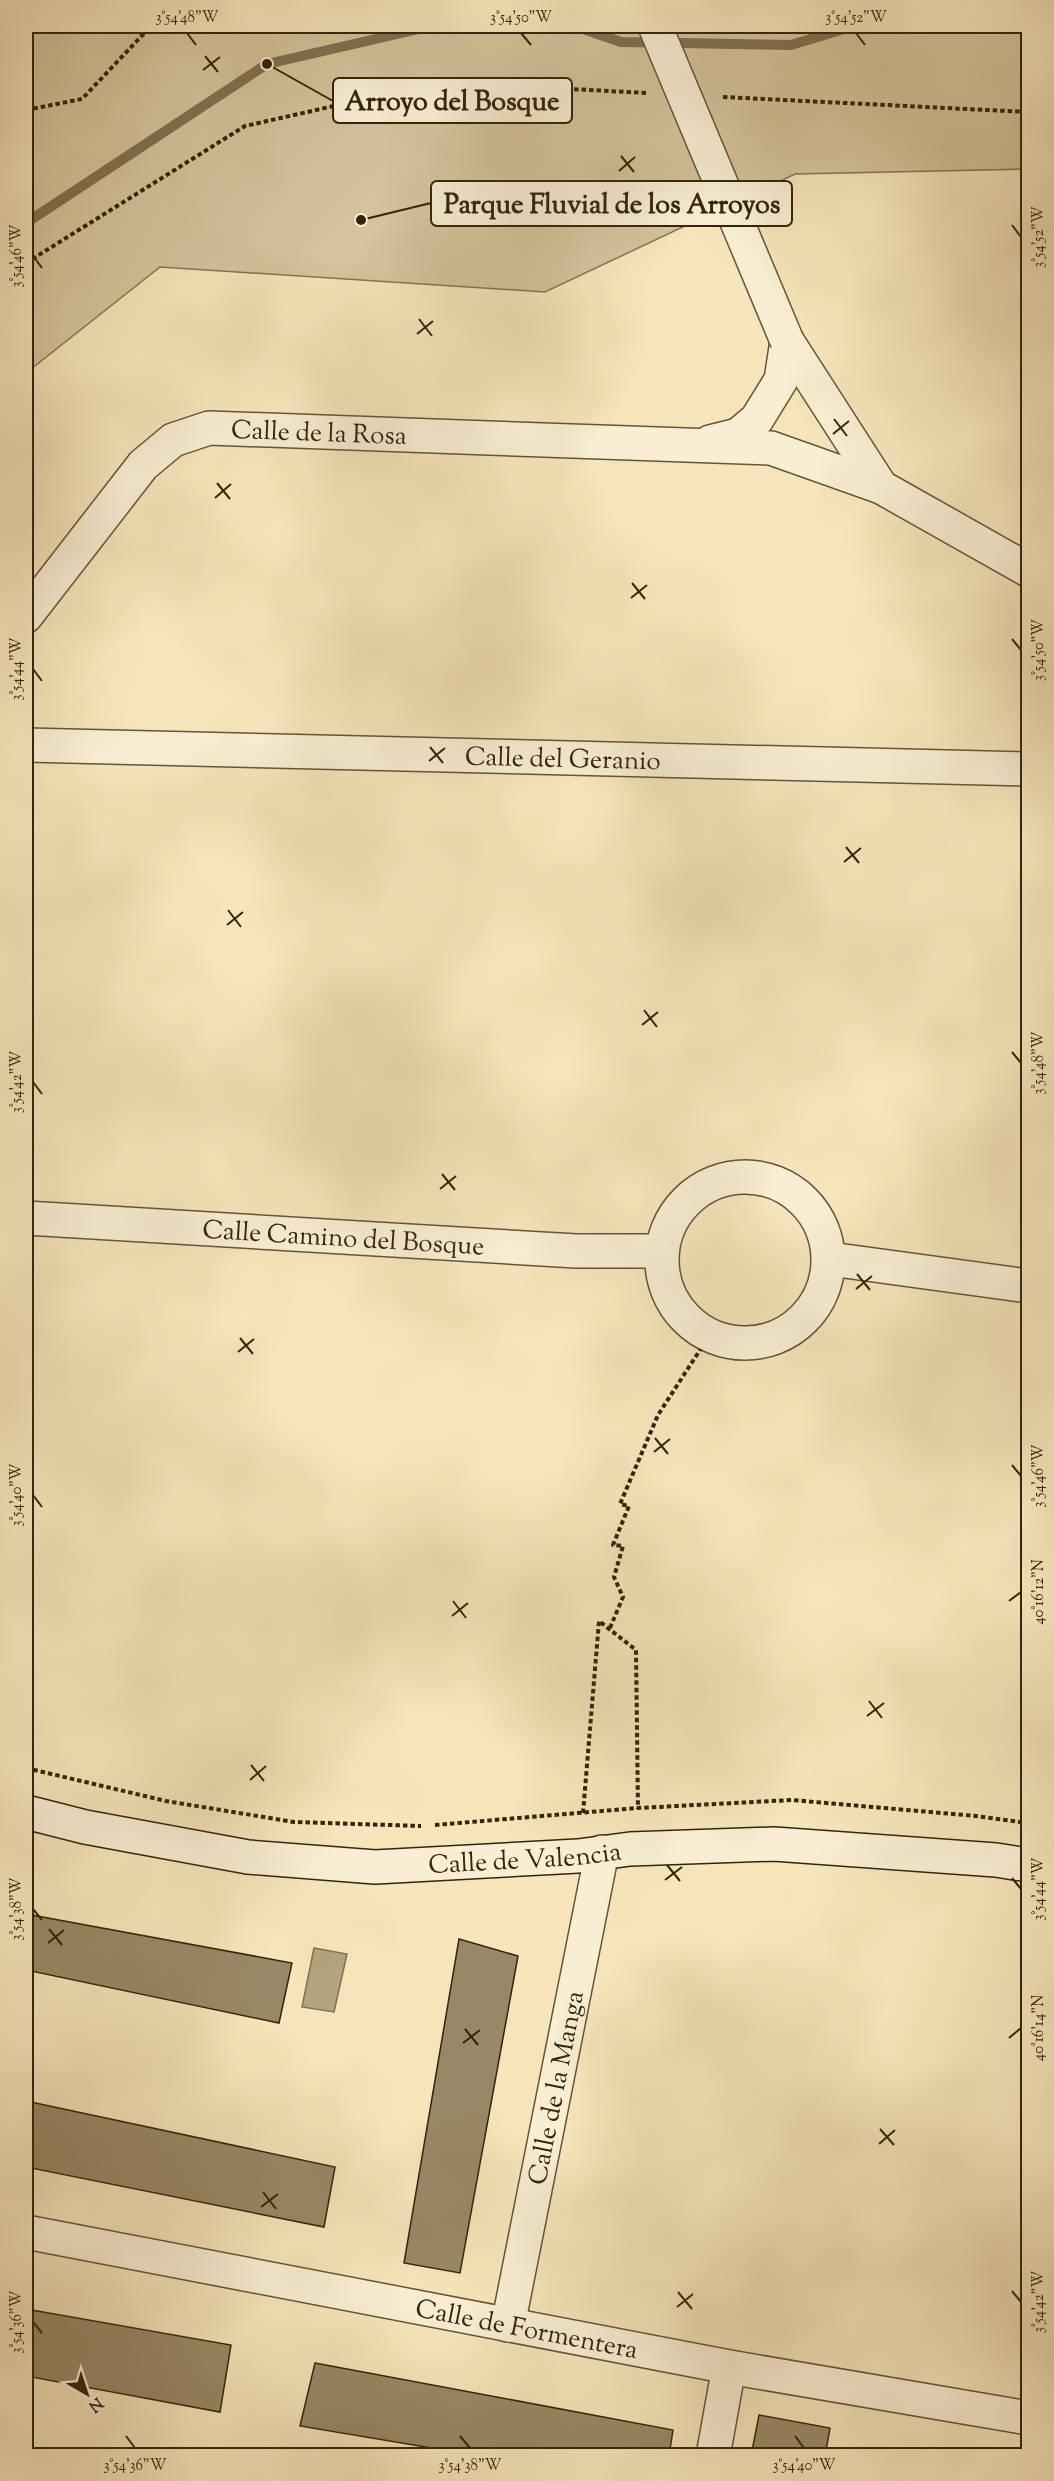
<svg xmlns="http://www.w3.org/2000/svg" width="1054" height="2481" viewBox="0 0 1054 2481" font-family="'Sorts Mill Goudy',serif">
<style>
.green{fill:#d5c49d;stroke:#847455;stroke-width:1.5}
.water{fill:#b4a380;stroke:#817052;stroke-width:1.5}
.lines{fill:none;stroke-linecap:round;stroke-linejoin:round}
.stream{stroke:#817052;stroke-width:10}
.building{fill:#998867;stroke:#34240d;stroke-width:1.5}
.street-casing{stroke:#645438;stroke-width:36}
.secondary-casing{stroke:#34240d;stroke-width:36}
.path{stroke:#34240d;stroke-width:4;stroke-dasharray:4.5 3;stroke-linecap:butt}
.street{stroke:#f9eed3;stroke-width:33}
.secondary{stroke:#f9eed3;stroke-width:33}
.street-bridge-casing{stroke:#645438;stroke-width:36;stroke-linecap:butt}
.street-bridge{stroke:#f9eed3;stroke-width:33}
.ticks{fill:none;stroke:#34240d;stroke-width:2}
.labels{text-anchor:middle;stroke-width:5;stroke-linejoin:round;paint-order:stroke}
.street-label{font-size:26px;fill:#34240d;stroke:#f9eed3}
.leader{fill:none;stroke:#34240d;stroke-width:2}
.callout-dot{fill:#34240d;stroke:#f9eed3;stroke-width:2}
.callout{fill:#f9eed3;stroke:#34240d;stroke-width:2}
.callout-label{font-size:27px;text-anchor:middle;font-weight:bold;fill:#34240d}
.neatline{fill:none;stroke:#34240d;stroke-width:2}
.ticks-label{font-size:15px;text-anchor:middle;fill:#34240d}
</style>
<rect width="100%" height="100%" fill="#f6e5bb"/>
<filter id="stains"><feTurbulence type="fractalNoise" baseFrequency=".00333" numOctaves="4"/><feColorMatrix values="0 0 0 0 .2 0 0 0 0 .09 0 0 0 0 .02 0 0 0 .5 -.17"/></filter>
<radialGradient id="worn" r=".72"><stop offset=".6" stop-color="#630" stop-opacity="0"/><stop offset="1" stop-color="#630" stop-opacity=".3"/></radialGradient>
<polygon class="green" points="26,26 1028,26 1028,169 795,174 545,292 160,267 26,373"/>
<polygon class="water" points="314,1948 347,1954 334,2012 302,2007"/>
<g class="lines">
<g class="stream">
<polyline points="574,26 621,42 791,45 854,26"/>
<polyline points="26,223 267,64 432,26"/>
</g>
</g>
<g class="building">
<polygon points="26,1914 292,1963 279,2023 26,1970"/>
<polygon points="459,1939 518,1956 460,2273 404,2263"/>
<polygon points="26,2101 335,2167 324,2227 26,2167"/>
<polygon points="26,2309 231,2345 220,2412 26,2376"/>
<polygon points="315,2363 673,2430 669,2456 479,2456 300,2426"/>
<polygon points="759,2415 830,2428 825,2456 751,2456"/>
</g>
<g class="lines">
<g class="street-casing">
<g id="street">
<polyline points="787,341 881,487 1028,570"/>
<polyline points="710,442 738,435 757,419 781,380 787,341"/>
<path id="s1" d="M26 616 143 465 173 440 209 428 771 448 881 487"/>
<path id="s2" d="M26 745 1028 769"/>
<circle cx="745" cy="1260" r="83"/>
<path id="s3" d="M26 1218 576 1251H662"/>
<polyline points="830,1259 1028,1286"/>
<path id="s4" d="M26 2232 729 2367 1028 2418"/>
<path id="s5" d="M508 2325 602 1852"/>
<polyline points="713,2456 729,2367"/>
</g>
</g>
<g class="secondary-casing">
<g id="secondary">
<path id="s6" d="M26 1812 85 1827 248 1857 375 1867 578 1856 630 1849 774 1844 996 1860 1028 1865"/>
</g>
</g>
<g class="path">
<polyline points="723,97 1028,112"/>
<polyline points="26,110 82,99 151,26"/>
<polyline points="26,263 245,126 441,82 646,93"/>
<polyline points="610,1628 623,1597 614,1577 623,1546 613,1545 629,1506 620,1504 658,1415 709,1336"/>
<polyline points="26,1768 166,1801 294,1822 421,1826"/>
<polyline points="583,1813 599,1621 636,1650 638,1809"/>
<polyline points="435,1825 638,1808 792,1800 976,1816 1028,1823"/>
</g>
<use href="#street" class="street"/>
<use href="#secondary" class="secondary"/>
<g class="street-bridge-casing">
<polyline id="street-bridge" points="655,26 787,341"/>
</g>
<use href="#street-bridge" class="street-bridge"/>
</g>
<path class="ticks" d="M187 33 196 45M521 33 531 45M856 33 865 45M205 56 218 72M203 70 220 57M621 156 634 172M619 171 635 157M1012 225 1021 237M33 256 42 268M419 319 432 336M417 334 433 321M834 419 847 436M833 434 849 421M217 483 230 499M215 498 231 484M632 583 645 599M631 598 647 585M1012 639 1021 650M33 669 42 681M430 747 443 763M429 761 445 748M846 847 859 863M844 862 861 848M228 910 241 927M227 925 243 912M644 1010 657 1027M642 1025 658 1012M1012 1052 1021 1063M33 1082 42 1094M442 1174 455 1190M440 1189 456 1176M857 1274 870 1290M856 1289 872 1276M240 1338 253 1354M238 1352 254 1339M655 1438 668 1454M654 1452 670 1439M1012 1465 1021 1476M33 1495 42 1507M453 1601 466 1618M1009 1601 1021 1592M452 1616 468 1603M869 1701 882 1718M867 1716 884 1703M251 1765 264 1781M250 1780 266 1766M667 1865 680 1881M1012 1878 1021 1889M665 1880 682 1867M33 1909 42 1920M49 1929 62 1945M48 1943 64 1930M465 2029 478 2045M1009 2038 1021 2028M463 2043 480 2030M880 2129 894 2145M879 2144 895 2130M263 2192 276 2209M261 2207 278 2194M1012 2291 1021 2302M678 2292 692 2309M677 2307 693 2294M33 2322 42 2333M126 2436 135 2448M460 2436 470 2448M795 2436 804 2448"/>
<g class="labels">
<g class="street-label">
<text dy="9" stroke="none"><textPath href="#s1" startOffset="378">Calle de la Rosa</textPath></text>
<text dy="9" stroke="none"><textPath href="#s2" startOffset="537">Calle del Geranio</textPath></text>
<text dy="9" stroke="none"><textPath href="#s3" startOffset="318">Calle Camino del Bosque</textPath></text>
<text dy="9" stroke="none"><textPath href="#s6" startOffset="504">Calle de Valencia</textPath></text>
<text dy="9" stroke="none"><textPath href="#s5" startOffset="242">Calle de la Manga</textPath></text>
<text dy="9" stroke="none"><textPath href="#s4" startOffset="510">Calle de Formentera</textPath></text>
</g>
</g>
<path class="leader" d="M267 64L333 101M361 220L431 203"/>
<g class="callout-dot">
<circle cx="267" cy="64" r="6"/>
<circle cx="361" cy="220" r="6"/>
</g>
<g class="callout">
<rect x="333" y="78" width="239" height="45" rx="6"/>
<rect x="431" y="181" width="361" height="45" rx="6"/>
</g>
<g class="callout-label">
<text x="452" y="110">Arroyo del Bosque</text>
<text x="612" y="213">Parque Fluvial de los Arroyos</text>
</g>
<rect width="1054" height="2481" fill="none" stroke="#f6e5bb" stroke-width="66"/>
<g transform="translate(87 2394) rotate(141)" stroke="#f9eed3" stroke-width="4.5" paint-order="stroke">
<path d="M0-4.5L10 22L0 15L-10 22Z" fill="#34240d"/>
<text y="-9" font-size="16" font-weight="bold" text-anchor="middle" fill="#34240d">N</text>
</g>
<rect x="33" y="33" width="988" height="2415" class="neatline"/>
<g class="ticks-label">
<text x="187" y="22">3°54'48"W</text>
<text x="521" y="22">3°54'50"W</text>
<text x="856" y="22">3°54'52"W</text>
<text transform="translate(1038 237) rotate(-90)" y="5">3°54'52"W</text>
<text transform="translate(16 256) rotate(-90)" y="5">3°54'46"W</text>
<text transform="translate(1038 650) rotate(-90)" y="5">3°54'50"W</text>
<text transform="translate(16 669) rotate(-90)" y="5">3°54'44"W</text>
<text transform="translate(1038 1063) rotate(-90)" y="5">3°54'48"W</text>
<text transform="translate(16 1082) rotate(-90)" y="5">3°54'42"W</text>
<text transform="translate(1038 1476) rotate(-90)" y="5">3°54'46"W</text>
<text transform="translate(16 1495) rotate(-90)" y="5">3°54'40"W</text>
<text transform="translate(1038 1592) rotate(-90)" y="5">40°16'12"N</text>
<text transform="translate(1038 1889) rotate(-90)" y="5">3°54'44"W</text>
<text transform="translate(16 1909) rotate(-90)" y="5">3°54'38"W</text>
<text transform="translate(1038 2028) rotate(-90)" y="5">40°16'14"N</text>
<text transform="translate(1038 2302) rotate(-90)" y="5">3°54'42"W</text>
<text transform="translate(16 2322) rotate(-90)" y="5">3°54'36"W</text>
<text x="135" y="2470">3°54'36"W</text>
<text x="470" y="2470">3°54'38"W</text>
<text x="804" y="2470">3°54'40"W</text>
</g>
<rect width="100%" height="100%" filter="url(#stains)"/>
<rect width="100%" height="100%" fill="url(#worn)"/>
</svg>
